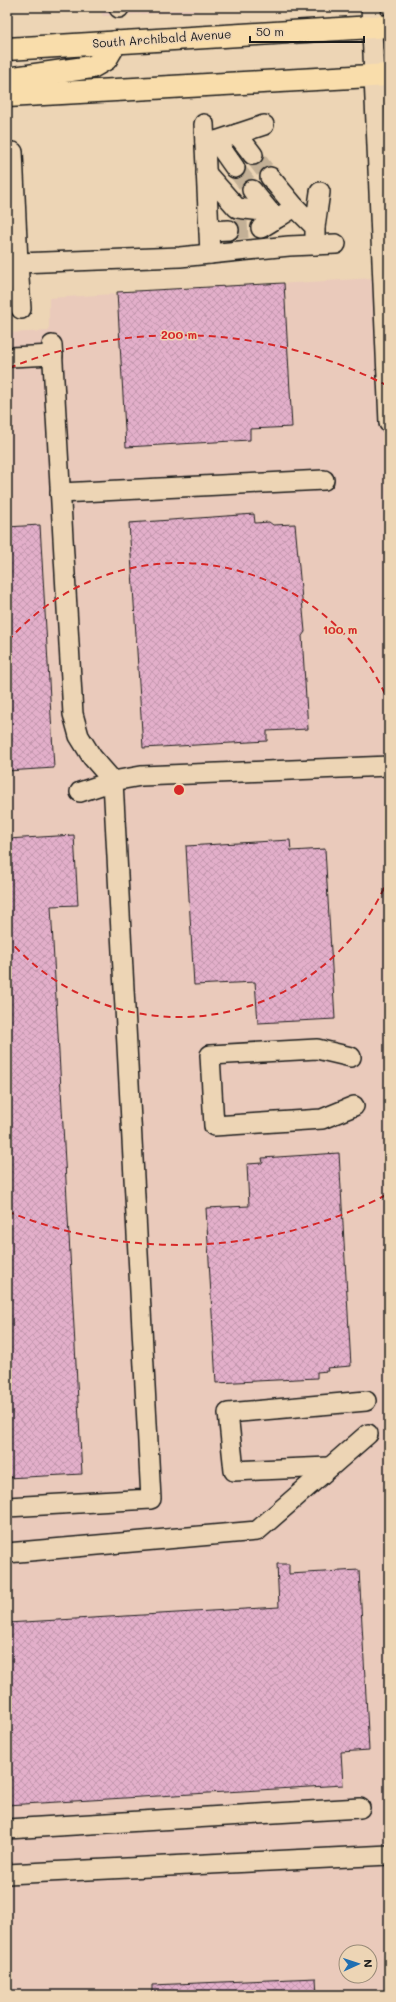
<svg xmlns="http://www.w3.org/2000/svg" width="396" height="2002" viewBox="0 0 396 2002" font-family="Mali,sans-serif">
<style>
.built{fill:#eacabb;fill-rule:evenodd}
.building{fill:url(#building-cross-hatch);stroke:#1c1c1c}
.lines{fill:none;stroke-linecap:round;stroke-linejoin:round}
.minor-tunnel{stroke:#c3b096;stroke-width:19;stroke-dasharray:19 10;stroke-linecap:butt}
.minor-casing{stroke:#1c1c1c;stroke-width:22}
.major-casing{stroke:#1c1c1c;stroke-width:25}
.minor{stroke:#edd5b5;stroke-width:19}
.major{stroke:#f9ddab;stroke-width:22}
.ring{fill:none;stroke:#d62828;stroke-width:2;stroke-dasharray:7 5}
.labels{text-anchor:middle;stroke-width:3;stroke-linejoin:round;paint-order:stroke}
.street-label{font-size:12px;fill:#1c1c1c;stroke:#edd5b5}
.centre{fill:#d62828;stroke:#edd5b5;stroke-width:2}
.ring-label{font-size:12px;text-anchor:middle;font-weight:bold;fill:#d62828;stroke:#edd5b5;stroke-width:3;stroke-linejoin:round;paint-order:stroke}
</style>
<defs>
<pattern id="building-cross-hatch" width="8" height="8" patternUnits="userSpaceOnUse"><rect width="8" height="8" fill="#e3afca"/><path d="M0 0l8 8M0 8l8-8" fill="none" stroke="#c296ad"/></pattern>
</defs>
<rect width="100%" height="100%" fill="#edd5b5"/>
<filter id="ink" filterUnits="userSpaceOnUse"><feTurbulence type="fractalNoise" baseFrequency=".025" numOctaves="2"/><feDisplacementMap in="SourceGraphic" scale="8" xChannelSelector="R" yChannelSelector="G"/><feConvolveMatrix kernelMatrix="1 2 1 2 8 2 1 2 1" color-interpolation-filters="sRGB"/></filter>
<g filter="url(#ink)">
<g class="built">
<polygon points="99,7 198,7 198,11 103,16"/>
<path d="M389 277V1995H7V333L49 331V298ZM346 1952H370V1976H346Z"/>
</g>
<g class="building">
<polygon points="284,283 292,427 250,429 250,440 126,447 117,292"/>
<polygon points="254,514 255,523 269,522 273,525 295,524 305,632 302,636 308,729 267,731 267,741 143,748 129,523"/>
<polygon points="40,525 54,768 7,771 7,527"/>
<polygon points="74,835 78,905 51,906 82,1474 7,1478 7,839"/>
<polygon points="290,840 291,851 325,849 335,1019 258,1023 255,982 194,985 186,846"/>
<polygon points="339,1153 351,1366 327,1368 328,1371 317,1372 317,1378 216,1383 206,1208 249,1206 247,1164 263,1163 262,1158"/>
<polygon points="277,1564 289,1564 289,1574 359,1570 369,1750 341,1752 343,1785 7,1805 7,1623 279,1607"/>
<polygon points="316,1978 317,1995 152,1995 152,1985"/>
</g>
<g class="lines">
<g class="minor-tunnel">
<polyline points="253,155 270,177"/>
<polyline points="235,168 252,190"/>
<polyline points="229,230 261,228"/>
</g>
<g class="minor-casing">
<g id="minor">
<polyline points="119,7 119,8"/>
<polyline points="371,7 389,423"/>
<polyline points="204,124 210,254"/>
<polyline points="237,134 264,125"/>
<polyline points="216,141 235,168"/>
<polyline points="205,142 216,141 237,134 253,155"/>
<polyline points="13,152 18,263 180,257 289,246 336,244"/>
<polyline points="206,173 237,208 270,212 279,217 295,207"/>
<polyline points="270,177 295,207 315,227 315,245"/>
<polyline points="252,190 270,212"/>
<polyline points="315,227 320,192"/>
<polyline points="261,228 279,217"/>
<polyline points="209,231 229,230"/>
<polyline points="18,263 21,309"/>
<polyline points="11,357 53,355"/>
<polyline points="60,493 324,480"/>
<polyline points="80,792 113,781 141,776 389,766"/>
<polyline points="351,1057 317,1049 210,1055 214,1126 322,1119 354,1106"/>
<polyline points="329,1467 234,1471 228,1413 366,1401"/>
<polyline points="7,1507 151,1499 113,781 92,757 79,736 73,714 52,345"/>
<polyline points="7,1553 257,1531 368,1434"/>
<polyline points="7,1829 360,1808"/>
<polyline points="7,1874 389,1855"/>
</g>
</g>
<g class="major-casing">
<g id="major">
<polyline points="7,49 389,26"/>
<polyline points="7,79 92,67 106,59 116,42"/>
<polyline points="7,96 389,75"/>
</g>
</g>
<use href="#minor" class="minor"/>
<use href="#major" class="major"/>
</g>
</g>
<g class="ring">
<path d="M389 877A227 227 0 0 1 8 939M8 641A227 227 0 0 1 389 703"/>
<path d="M386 1195A455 455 0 0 1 9 1212M9 368A455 455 0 0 1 386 385"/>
</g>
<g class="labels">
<g class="street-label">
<text transform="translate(162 39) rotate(-4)" y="4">South Archibald Avenue</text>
</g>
</g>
<circle cx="179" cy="790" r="6" class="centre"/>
<g class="ring-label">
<text x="179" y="339">200 m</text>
<text x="340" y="634">100 m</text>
</g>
<rect width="396" height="2002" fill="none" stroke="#edd5b5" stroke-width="24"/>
<rect x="12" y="12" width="372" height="1978" fill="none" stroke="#1c1c1c" stroke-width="1.5" filter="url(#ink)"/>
<g transform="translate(358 1964) rotate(87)"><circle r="19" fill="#edd5b5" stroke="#998b78"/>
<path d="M0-3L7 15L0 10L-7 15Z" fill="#1f6fb2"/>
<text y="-6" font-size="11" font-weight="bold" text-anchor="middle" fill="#1c1c1c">N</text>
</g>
<path d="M250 36v6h114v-6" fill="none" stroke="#1c1c1c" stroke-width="2"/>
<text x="256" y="36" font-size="12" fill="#1c1c1c" stroke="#edd5b5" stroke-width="3" paint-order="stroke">50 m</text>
</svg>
